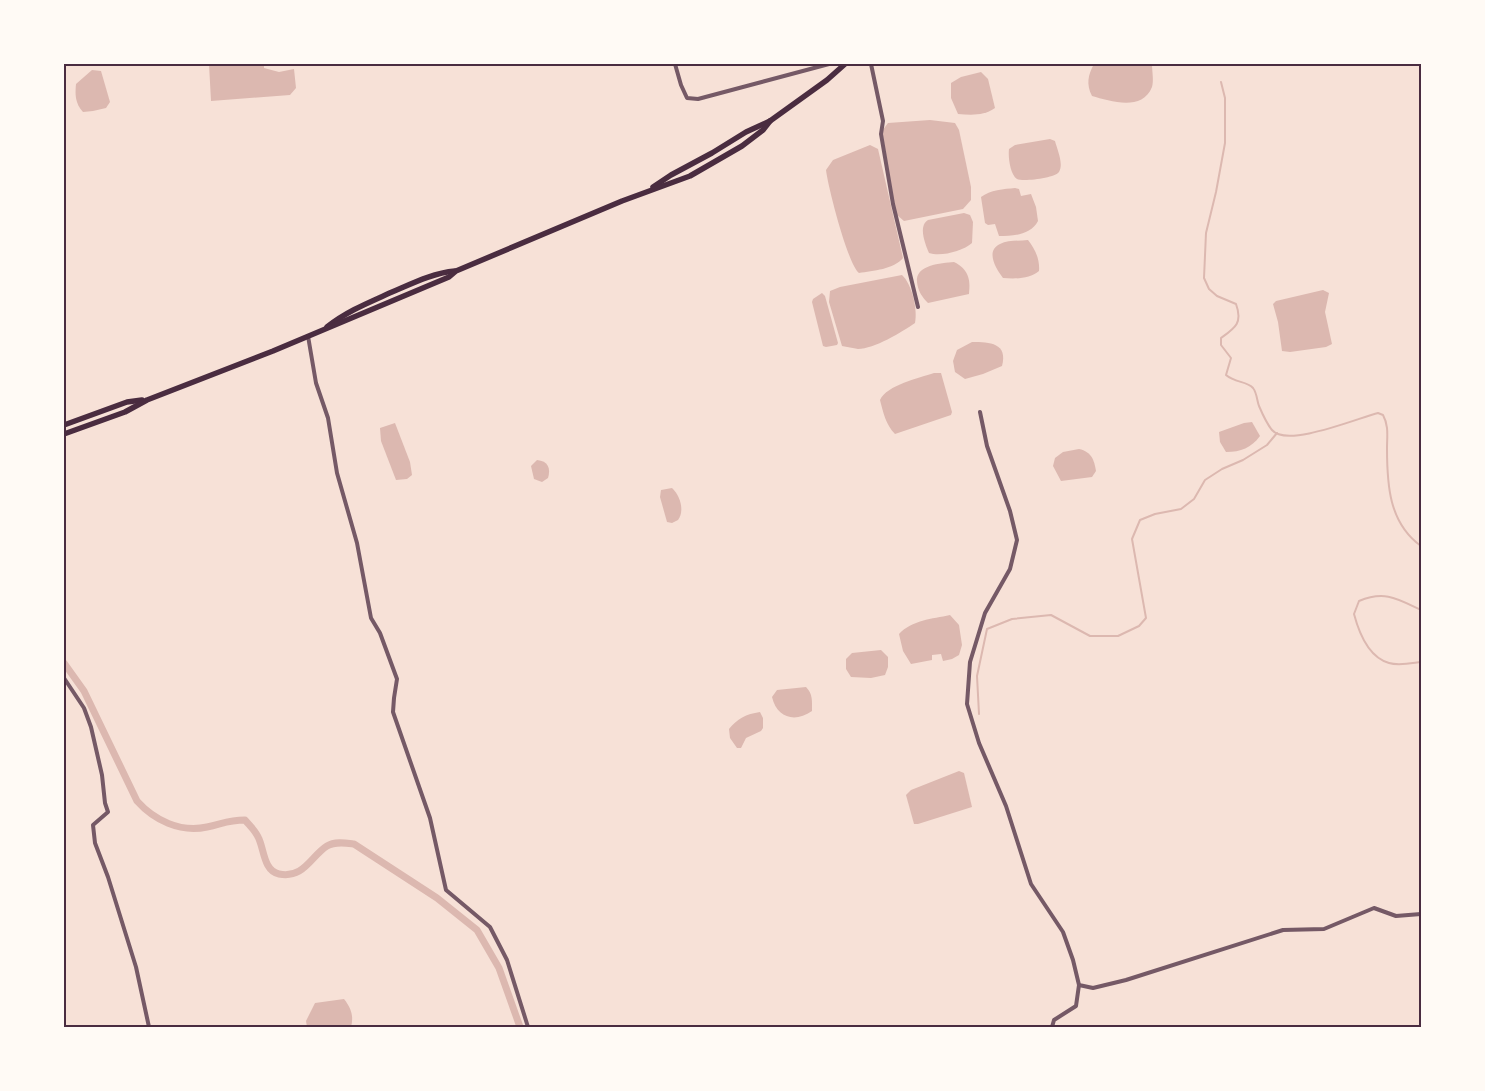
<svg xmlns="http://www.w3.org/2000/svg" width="1485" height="1091" viewBox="0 0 1485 1091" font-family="Inter,sans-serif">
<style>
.water{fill:#dcb8b0}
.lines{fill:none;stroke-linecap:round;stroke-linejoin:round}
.stream{stroke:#dcb8b0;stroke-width:2}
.canal{stroke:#dcb8b0;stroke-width:7}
.minor{stroke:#755966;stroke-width:4}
.primary{stroke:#4a2c40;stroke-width:5.5}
.neatline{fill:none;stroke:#4a2c40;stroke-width:2}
</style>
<rect width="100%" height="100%" fill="#f7e1d7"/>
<g class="water">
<polygon points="209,64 264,64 264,68 279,72 294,69 296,88 290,95 211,101"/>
<path d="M1094 64H1152C1152 71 1154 81 1152 87 1142 112 1110 101 1092 96 1086 84 1088 75 1094 64Z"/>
<path d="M92 70 101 71 110 102 106 108 93 111 83 112C75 103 75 95 76 84Z"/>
<path d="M981 72 988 79 995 108C984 116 971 115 958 114L951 98V83L961 77Z"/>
<polygon points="930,120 955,123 959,130 971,187 971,200 963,209 904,221 897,215 894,203 882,131 888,123"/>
<path d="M1050 139 1055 141C1057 149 1064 164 1059 172 1055 178 1023 182 1017 179 1010 174 1008 157 1009 149L1015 145Z"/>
<path d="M870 145 878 149 903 258C894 269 873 271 859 273 848 265 828 187 826 170L833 160Z"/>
<path d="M1015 188 1019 189 1021 196 1031 194 1036 207 1038 221C1031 235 1013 236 999 236L995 224 988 225 985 223 981 197C990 190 1004 189 1015 188Z"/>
<path d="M964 213 970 215 973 222 972 243C963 251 941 257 929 253 925 244 918 226 928 220Z"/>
<path d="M1028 240C1035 249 1040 259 1039 271 1030 279 1015 279 1003 278 996 269 985 251 1000 244 1008 240 1019 241 1028 240Z"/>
<path d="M954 262C968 269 971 279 969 294L928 303C922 297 918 291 917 282 915 265 941 263 954 262Z"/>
<path d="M902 275C912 284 918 310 915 323 902 332 874 349 858 349 853 348 847 347 842 346L829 302 830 291 840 287Z"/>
<polygon points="1323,290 1329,293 1325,312 1332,344 1326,347 1290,352 1282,351 1278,322 1273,304 1276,301"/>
<polygon points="822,293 825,296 838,343 837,345 826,347 823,346 812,302 813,299"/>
<path d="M972 342C990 342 1008 343 1002 366L983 374 965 379 955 372 953 361 957 350Z"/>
<path d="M934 373H941L952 412 951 415 895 434C886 425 883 412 880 400 887 385 919 378 934 373Z"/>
<path d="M1252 422 1260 436C1251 448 1241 452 1226 452L1220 442 1219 432 1244 423Z"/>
<polygon points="395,423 410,462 412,475 407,479 396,480 381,441 380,428"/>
<path d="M1079 449C1092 452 1094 460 1096 471L1092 477 1061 481 1053 466 1055 458 1063 452Z"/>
<path d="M537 460C548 461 551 468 548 478L542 482 534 479 531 466Z"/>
<path d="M672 488C680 495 685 511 678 520L672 523 667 522 660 497 661 490Z"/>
<path d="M950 615 959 625 962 645 959 655 952 659 943 661 941 654 932 655V660L911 664 903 651 899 634C912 620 932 619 950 615Z"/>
<polygon points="881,650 888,657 888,667 885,675 871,678 851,677 846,669 846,659 852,653"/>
<path d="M806 687C813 694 812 701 812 711 795 723 777 718 772 697L777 690Z"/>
<path d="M760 712 763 718V728L761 731 746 738 741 748H737L730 738 729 729C737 719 746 714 760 712Z"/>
<polygon points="959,771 964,773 972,807 918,824 914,824 906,795 911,790"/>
<path d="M344 999C351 1008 354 1016 351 1027H307L306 1021 315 1003Z"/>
</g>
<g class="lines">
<g class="stream">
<path d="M1221 82 1225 98V143L1216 192 1206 233 1204 278 1209 289 1217 296 1236 304C1243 323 1235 328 1221 338V345L1231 358 1226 375C1235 383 1247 381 1253 388 1257 393 1257 401 1259 406 1262 413 1267 424 1272 430 1287 448 1358 418 1378 413L1383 415C1389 426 1387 436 1387 448 1387 485 1389 523 1421 546"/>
<path d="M1421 610C1398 599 1385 590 1359 601L1354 614C1359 633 1368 657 1389 663 1399 666 1412 663 1421 662"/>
<polyline points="979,714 977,676 987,629 1012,619 1051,615 1090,636 1118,636 1139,626 1146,618 1132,539 1140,520 1155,514 1181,509 1194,499 1205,480 1222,469 1243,460 1267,445 1277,433"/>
</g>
<path class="canal" d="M64 663 84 691 137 801C154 820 180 833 207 827 222 824 228 820 245 820 250 826 256 831 259 839 264 850 264 871 279 874 304 879 311 856 327 846 335 841 346 843 354 844L437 898 477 930 499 968 520 1027"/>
<g class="minor">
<polyline points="675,64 681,85 687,98 698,99 829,64"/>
<polyline points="871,64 883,121 881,134 893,204 918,307"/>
<polyline points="308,336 316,383 328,418 337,473 357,543 371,618 380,633 397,679 394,698 393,712 430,818 446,890 490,927 507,960 528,1027"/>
<polyline points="980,412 987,446 1010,511 1017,540 1010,569 985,613 970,662 967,704 979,743 1006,806 1031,884 1063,932 1073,960 1079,985 1093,988 1126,980 1283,930 1324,929 1374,908 1396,916 1421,914"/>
<polyline points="64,678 84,708 91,727 102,775 105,803 108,812 93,825 95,843 108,877 136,967 149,1027"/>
<polyline points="1052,1027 1054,1020 1076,1006 1079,985"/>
</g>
<g class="primary">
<polyline points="653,187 671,175 712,153 746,132 770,121 827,80 845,64"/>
<path d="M327 327C347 311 370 302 392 292 413 283 433 273 455 271"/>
<polyline points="64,425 127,402 142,400"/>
<polyline points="64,434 125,412 147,400 273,351 449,277 456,271 622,201 690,176 742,146 763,130 770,121"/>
</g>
</g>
<rect width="1485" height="1091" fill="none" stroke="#fffaf5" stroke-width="130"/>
<rect x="65" y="65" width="1355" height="961" class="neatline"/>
</svg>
